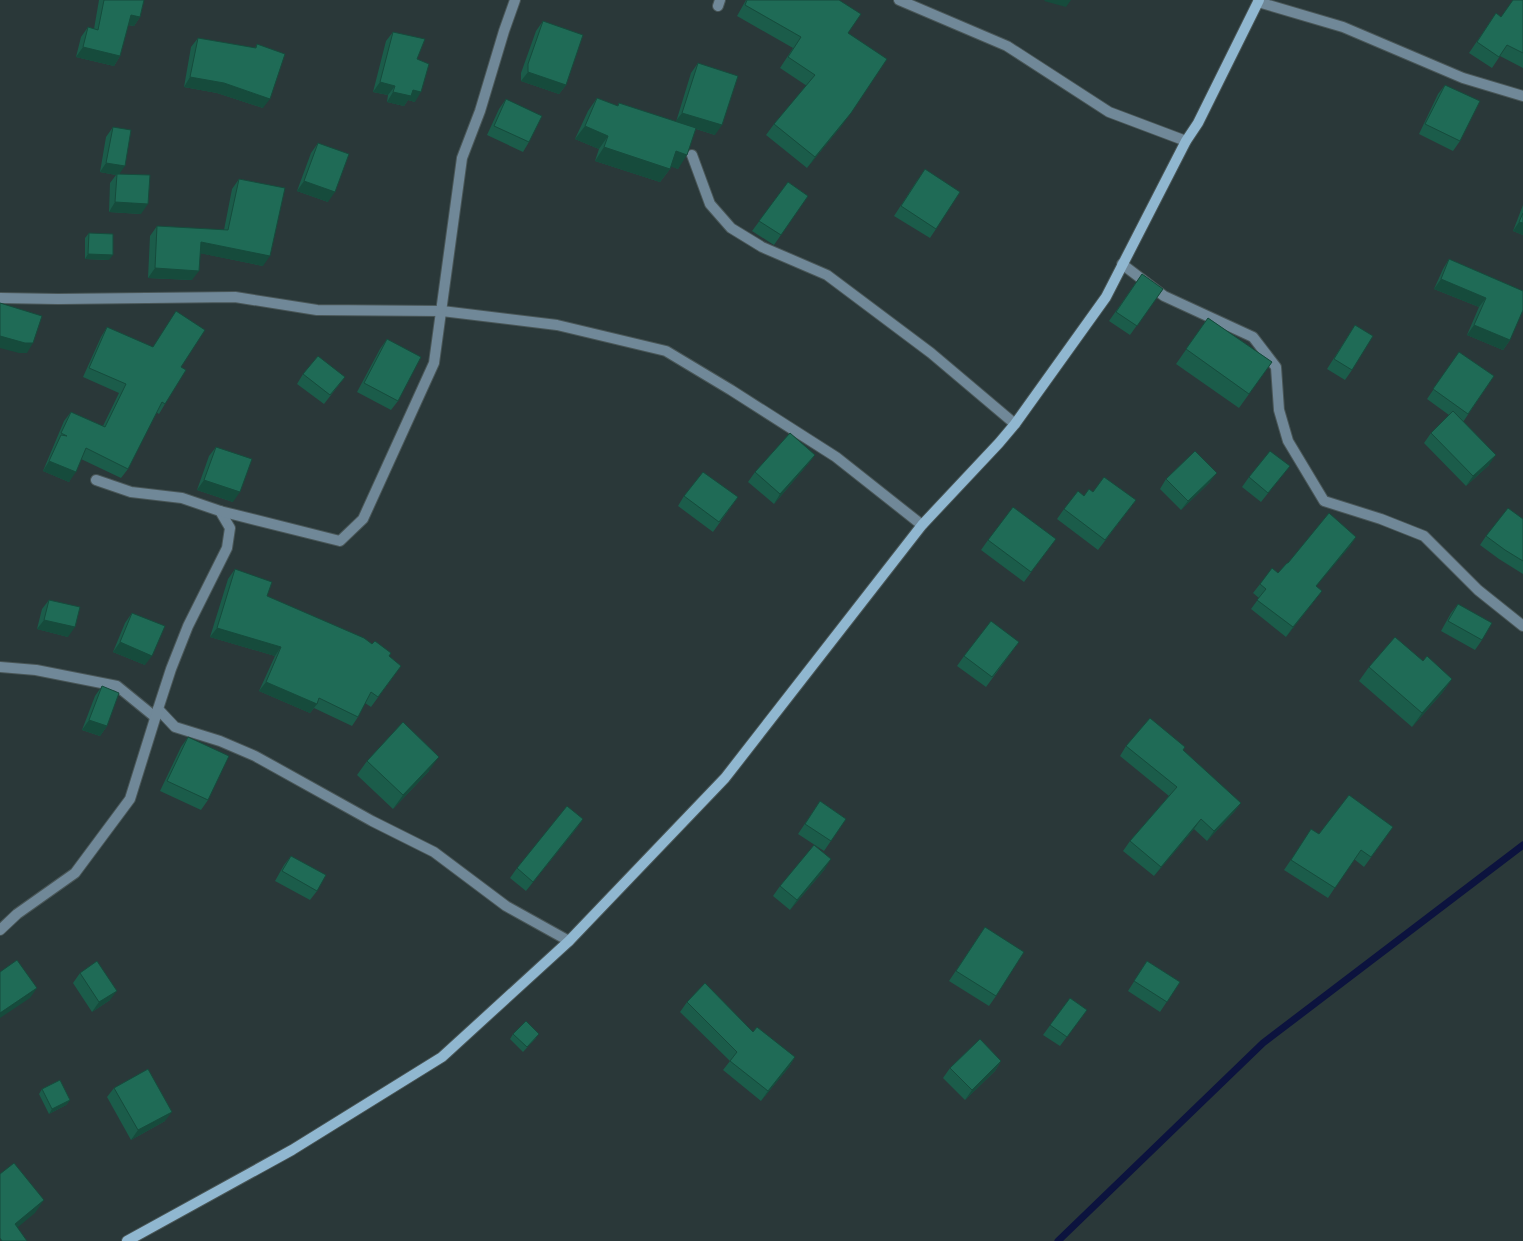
<svg xmlns="http://www.w3.org/2000/svg" width="1523" height="1241" viewBox="0 0 1523 1241" font-family="'Alegreya Sans',sans-serif">
<style>
.lines{fill:none;stroke-linecap:round;stroke-linejoin:round}
.stream{stroke:#0c133e;stroke-width:7}
.street-casing{stroke:#495657;stroke-width:12}
.secondary-casing{stroke:#495657;stroke-width:12}
.street{stroke:#708898;stroke-width:10}
.secondary{stroke:#90b7d0;stroke-width:10}
.wall{fill:#1b5c4a}
.shaded-wall{fill:#164b3c}
.building{fill:#1f6b56;stroke:#164b3c}
</style>
<rect width="100%" height="100%" fill="#2a3839"/>
<g class="lines">
<polyline class="stream" points="1058,1241 1263,1043 1523,845"/>
<g class="street-casing">
<g id="street">
<polyline points="899,0 1007,46 1109,112 1186,141"/>
<polyline points="1258,2 1343,27 1463,78 1523,96"/>
<polyline points="718,6 720,0"/>
<polyline points="692,155 710,204 731,228 762,247 827,275 931,353 1015,424"/>
<polyline points="1122,264 1164,296 1253,337 1276,367 1279,410 1288,441 1324,501 1381,519 1424,536 1478,590 1523,626"/>
<polyline points="0,298 58,299 235,297 317,310 442,311 557,325 666,351 731,390 836,457 922,525"/>
<polyline points="96,480 131,492 182,498 220,511 230,528 227,548 188,626 171,669 158,709 175,727 220,741 255,756 372,821 434,852 506,906 569,941"/>
<polyline points="220,511 340,541 363,519 434,363 462,158 480,111 504,31 515,0"/>
<polyline points="0,667 36,670 117,686 155,717"/>
<polyline points="0,930 17,914 75,873 130,799 158,709"/>
</g>
</g>
<g class="secondary-casing">
<polyline id="secondary" points="127,1241 292,1150 442,1057 569,941 725,778 922,525 999,443 1015,424 1106,297 1186,141 1198,123 1259,0"/>
</g>
<use href="#street" class="street"/>
<use href="#secondary" class="secondary"/>
</g>
<g class="wall">
<polygon points="99,0 144,0 140,17 134,26 128,25 120,56 114,66 76,57 81,37 88,27 94,29"/>
<polygon points="746,0 839,0 848,33 843,124 807,168 766,135 774,124 807,86 780,68 793,48 737,16"/>
<polygon points="1523,0 1523,68 1500,56 1492,68 1469,53 1496,13 1501,17"/>
<polygon points="543,21 566,85 559,94 521,81 521,73 536,31"/>
<polygon points="393,32 417,59 415,102 408,100 404,106 387,102 388,95 373,92 386,41"/>
<polygon points="198,38 255,48 257,44 263,108 217,93 184,87 191,47"/>
<polygon points="698,63 715,135 696,129 678,169 671,166 670,169 660,182 595,161 599,149 575,139 588,111 597,98 617,106 619,103 676,122 691,73"/>
<polygon points="1445,85 1460,141 1453,151 1419,134 1438,94"/>
<polygon points="506,99 529,142 523,152 487,135 499,109"/>
<polygon points="113,127 120,174 141,214 109,212 110,183 116,175 100,172 106,137"/>
<polygon points="318,143 328,202 297,191 311,153"/>
<polygon points="239,179 263,266 200,253 192,280 148,278 150,236 157,226 224,230 232,189"/>
<polygon points="918,179 936,229 930,238 894,216"/>
<polygon points="788,182 808,196 774,245 752,231"/>
<polygon points="1523,205 1523,235 1513,231"/>
<polygon points="89,233 109,260 85,259 85,238"/>
<polygon points="1449,259 1523,291 1510,340 1503,350 1467,335 1479,307 1434,289 1443,269"/>
<polygon points="1142,274 1163,289 1130,335 1109,321"/>
<polygon points="1208,318 1272,362 1239,408 1176,364"/>
<polygon points="1355,325 1352,370 1345,380 1327,369"/>
<polygon points="107,327 181,367 165,404 159,414 156,412 128,469 121,478 81,459 69,482 43,471 64,421 71,412 103,426 119,393 83,377 101,337"/>
<polygon points="387,339 398,401 391,410 357,392 380,349"/>
<polygon points="1459,352 1494,376 1463,422 1489,465 1466,486 1424,443 1431,433 1449,415 1427,399"/>
<polygon points="303,374 345,377 324,404 297,384"/>
<polygon points="216,447 233,502 197,490 209,456"/>
<polygon points="815,455 808,464 774,504 748,482 755,472"/>
<polygon points="1290,466 1261,502 1242,487 1249,477"/>
<polygon points="1166,479 1210,482 1181,510 1160,489"/>
<polygon points="1093,492 1136,500 1098,550 1057,519 1064,509"/>
<polygon points="684,496 738,497 713,532 678,506"/>
<polygon points="1523,519 1523,574 1499,559 1480,545 1486,536"/>
<polygon points="1356,537 1350,546 1316,586 1315,600 1286,637 1251,609 1259,598 1253,593 1260,584 1278,573 1288,563"/>
<polygon points="988,540 1049,548 1024,582 981,550"/>
<polygon points="235,569 267,596 389,656 401,666 371,707 365,703 358,717 352,726 314,708 310,713 259,691 275,656 210,637 228,579"/>
<polygon points="49,600 68,637 37,629 42,609"/>
<polygon points="1458,604 1482,640 1475,650 1441,631 1451,613"/>
<polygon points="132,613 145,665 113,652 125,623"/>
<polygon points="1019,642 986,687 957,666 964,656"/>
<polygon points="1423,661 1452,679 1442,693 1412,727 1359,681 1369,667"/>
<polygon points="102,686 107,726 100,736 82,730 95,696"/>
<polygon points="188,737 208,800 201,810 160,791 181,747"/>
<polygon points="1126,746 1183,750 1241,803 1234,812 1207,841 1194,829 1154,876 1123,851 1130,841 1169,796 1120,756"/>
<polygon points="367,761 429,771 393,809 357,775"/>
<polygon points="820,801 846,819 824,851 798,834"/>
<polygon points="583,819 576,829 526,891 510,878 517,868"/>
<polygon points="1386,837 1364,867 1354,859 1328,898 1284,870 1305,839"/>
<polygon points="291,856 317,891 310,900 275,881 284,865"/>
<polygon points="825,869 790,910 773,896 780,886"/>
<polygon points="985,927 996,996 989,1006 949,981"/>
<polygon points="1147,961 1180,982 1160,1012 1128,991"/>
<polygon points="80,973 110,1000 92,1012 73,983"/>
<polygon points="1070,998 1087,1010 1060,1046 1043,1035"/>
<polygon points="687,1002 753,1032 795,1057 789,1067 761,1101 723,1070 730,1061 680,1012"/>
<polygon points="513,1034 536,1038 523,1052 510,1039"/>
<polygon points="1001,1061 995,1071 965,1100 943,1078 950,1068"/>
<polygon points="114,1088 165,1121 131,1140 107,1097"/>
<polygon points="42,1089 70,1100 66,1105 49,1114 39,1094"/>
</g>
<g class="shaded-wall">
<polygon points="1045,0 1071,0 1066,7 1044,1"/>
<polygon points="131,15 140,17 134,26 124,24"/>
<polygon points="83,47 120,56 114,66 76,57"/>
<polygon points="528,72 566,85 559,94 521,81"/>
<polygon points="190,77 224,83 270,99 263,108 217,93 184,87"/>
<polygon points="380,82 395,86 388,95 373,92"/>
<polygon points="413,90 421,92 415,102 408,100 404,106 387,102 393,92"/>
<polygon points="682,113 722,125 715,135 675,122"/>
<polygon points="851,113 843,124 807,168 815,157"/>
<polygon points="585,126 608,136 599,149 575,139"/>
<polygon points="604,147 670,169 660,182 595,161"/>
<polygon points="676,151 687,155 678,169 666,165"/>
<polygon points="106,163 125,166 118,176 117,174 116,175 100,172"/>
<polygon points="304,181 335,192 328,202 297,191"/>
<polygon points="115,202 148,204 141,214 109,212"/>
<polygon points="1519,222 1523,223 1523,235 1513,231"/>
<polygon points="201,242 270,256 263,266 194,252"/>
<polygon points="88,254 113,255 109,260 85,259"/>
<polygon points="155,268 199,271 192,280 148,278"/>
<polygon points="1441,279 1486,298 1479,307 1434,289"/>
<polygon points="1474,325 1510,340 1503,350 1467,335"/>
<polygon points="0,336 33,343 27,353 19,353 0,348"/>
<polygon points="815,455 808,464 774,504 780,494"/>
<polygon points="1496,455 1489,465 1466,486 1473,476"/>
<polygon points="49,461 76,472 69,482 43,471"/>
<polygon points="1217,473 1210,482 1181,510 1188,501"/>
<polygon points="204,480 240,492 233,502 197,490"/>
<polygon points="1356,537 1350,546 1309,595 1316,586"/>
<polygon points="1322,591 1315,600 1286,637 1293,627"/>
<polygon points="44,620 75,627 68,637 37,629"/>
<polygon points="217,628 281,647 275,656 210,637"/>
<polygon points="120,642 152,656 145,665 113,652"/>
<polygon points="1452,679 1442,693 1412,727 1422,713"/>
<polygon points="266,682 317,704 310,713 259,691"/>
<polygon points="89,720 107,726 100,736 82,730"/>
<polygon points="439,757 429,771 393,809 403,795"/>
<polygon points="1241,803 1234,812 1207,841 1214,831"/>
<polygon points="583,819 576,829 526,891 533,882"/>
<polygon points="1201,819 1194,829 1154,876 1161,867"/>
<polygon points="831,859 825,869 790,910 797,900"/>
<polygon points="37,988 30,998 0,1018 0,1013"/>
<polygon points="117,991 110,1000 92,1012 99,1002"/>
<polygon points="795,1057 789,1067 761,1101 768,1091"/>
<polygon points="1001,1061 995,1071 965,1100 972,1090"/>
<polygon points="70,1100 66,1105 49,1114 52,1109"/>
<polygon points="172,1112 165,1121 131,1140 138,1130"/>
<polygon points="44,1200 35,1213 6,1237 15,1224"/>
</g>
<g class="building">
<polygon points="104,0 144,0 140,17 131,15 120,56 83,47 88,27 98,30"/>
<polygon points="747,0 839,0 861,14 848,33 887,59 851,113 815,157 774,124 815,75 788,57 801,37 745,5"/>
<polygon points="1513,0 1523,0 1523,53 1507,45 1499,57 1477,42 1496,13 1501,17"/>
<polygon points="543,21 583,35 566,85 528,72 528,64"/>
<polygon points="393,32 425,39 417,59 429,64 421,92 413,90 411,96 393,92 395,86 380,82"/>
<polygon points="198,38 256,48 257,44 285,54 270,99 224,83 190,77"/>
<polygon points="698,63 738,76 722,125 682,113"/>
<polygon points="1445,85 1480,101 1460,141 1425,124"/>
<polygon points="597,98 618,106 619,103 696,128 687,155 676,151 670,169 604,147 608,136 585,126"/>
<polygon points="506,99 542,116 529,142 494,126"/>
<polygon points="113,127 131,130 125,166 106,163"/>
<polygon points="318,143 349,154 335,192 304,181"/>
<polygon points="925,169 960,192 936,229 901,206"/>
<polygon points="117,174 150,175 148,204 115,202"/>
<polygon points="239,179 285,188 270,256 201,242 199,271 155,268 157,226 228,230"/>
<polygon points="788,182 808,196 781,235 759,221"/>
<polygon points="1523,213 1523,223 1519,222"/>
<polygon points="89,233 113,234 113,255 88,254"/>
<polygon points="1449,259 1523,291 1523,310 1510,340 1474,325 1486,298 1441,279"/>
<polygon points="1142,274 1163,289 1137,326 1116,312"/>
<polygon points="0,303 42,316 33,343 25,343 0,336"/>
<polygon points="176,311 205,330 181,367 186,370 165,404 162,402 128,469 86,448 76,472 49,461 61,435 67,436 61,433 71,412 105,427 126,384 89,368 107,327 153,347"/>
<polygon points="1208,318 1272,362 1249,394 1186,349"/>
<polygon points="1355,325 1373,336 1352,370 1334,359"/>
<polygon points="387,339 421,357 398,401 364,383"/>
<polygon points="1459,352 1494,376 1468,414 1433,389"/>
<polygon points="318,356 345,377 330,395 303,374"/>
<polygon points="1453,411 1496,455 1473,476 1431,433"/>
<polygon points="790,433 815,455 780,494 755,472"/>
<polygon points="216,447 252,459 240,492 204,480"/>
<polygon points="1195,451 1217,473 1188,501 1166,479"/>
<polygon points="1270,451 1290,466 1268,493 1249,477"/>
<polygon points="703,472 738,497 719,522 684,496"/>
<polygon points="1104,477 1136,500 1105,540 1064,509 1078,491 1084,496 1089,489 1093,492"/>
<polygon points="1013,507 1056,539 1031,572 988,540"/>
<polygon points="1508,508 1523,519 1523,561 1505,550 1486,536"/>
<polygon points="1329,513 1356,537 1316,586 1322,591 1293,627 1257,600 1266,589 1260,584 1272,568 1278,573 1287,563 1288,563"/>
<polygon points="235,569 272,582 267,596 364,638 372,644 375,641 391,653 389,656 401,666 378,697 371,692 358,717 319,698 317,704 266,682 281,647 217,628"/>
<polygon points="49,600 80,607 75,627 44,620"/>
<polygon points="1458,604 1492,623 1482,640 1448,621"/>
<polygon points="132,613 165,626 152,656 120,642"/>
<polygon points="991,621 1019,642 992,677 964,656"/>
<polygon points="1395,637 1423,661 1427,656 1452,679 1422,713 1369,667"/>
<polygon points="102,686 119,693 107,726 89,720"/>
<polygon points="1150,718 1185,747 1183,750 1241,803 1214,831 1201,819 1161,867 1130,841 1177,787 1126,746"/>
<polygon points="403,722 439,757 403,795 367,761"/>
<polygon points="188,737 229,756 208,800 167,781"/>
<polygon points="1349,795 1393,827 1371,857 1361,850 1335,888 1291,860 1311,829 1319,834"/>
<polygon points="820,801 846,819 831,841 805,824"/>
<polygon points="567,806 583,819 533,882 517,868"/>
<polygon points="814,845 831,859 797,900 780,886"/>
<polygon points="291,856 326,875 317,891 282,871"/>
<polygon points="985,927 1024,952 996,996 956,971"/>
<polygon points="17,960 37,988 0,1013 0,972"/>
<polygon points="97,961 117,991 99,1002 80,973"/>
<polygon points="1147,961 1180,982 1167,1002 1134,981"/>
<polygon points="705,983 753,1032 757,1027 795,1057 768,1091 730,1061 737,1052 687,1002"/>
<polygon points="1070,998 1087,1010 1067,1037 1050,1025"/>
<polygon points="526,1021 539,1034 527,1047 513,1034"/>
<polygon points="980,1039 1001,1061 972,1090 950,1068"/>
<polygon points="148,1069 172,1112 138,1130 114,1088"/>
<polygon points="60,1080 70,1100 52,1109 42,1089"/>
<polygon points="14,1163 44,1200 15,1224 27,1241 2,1241 0,1238 0,1174"/>
</g>
</svg>
